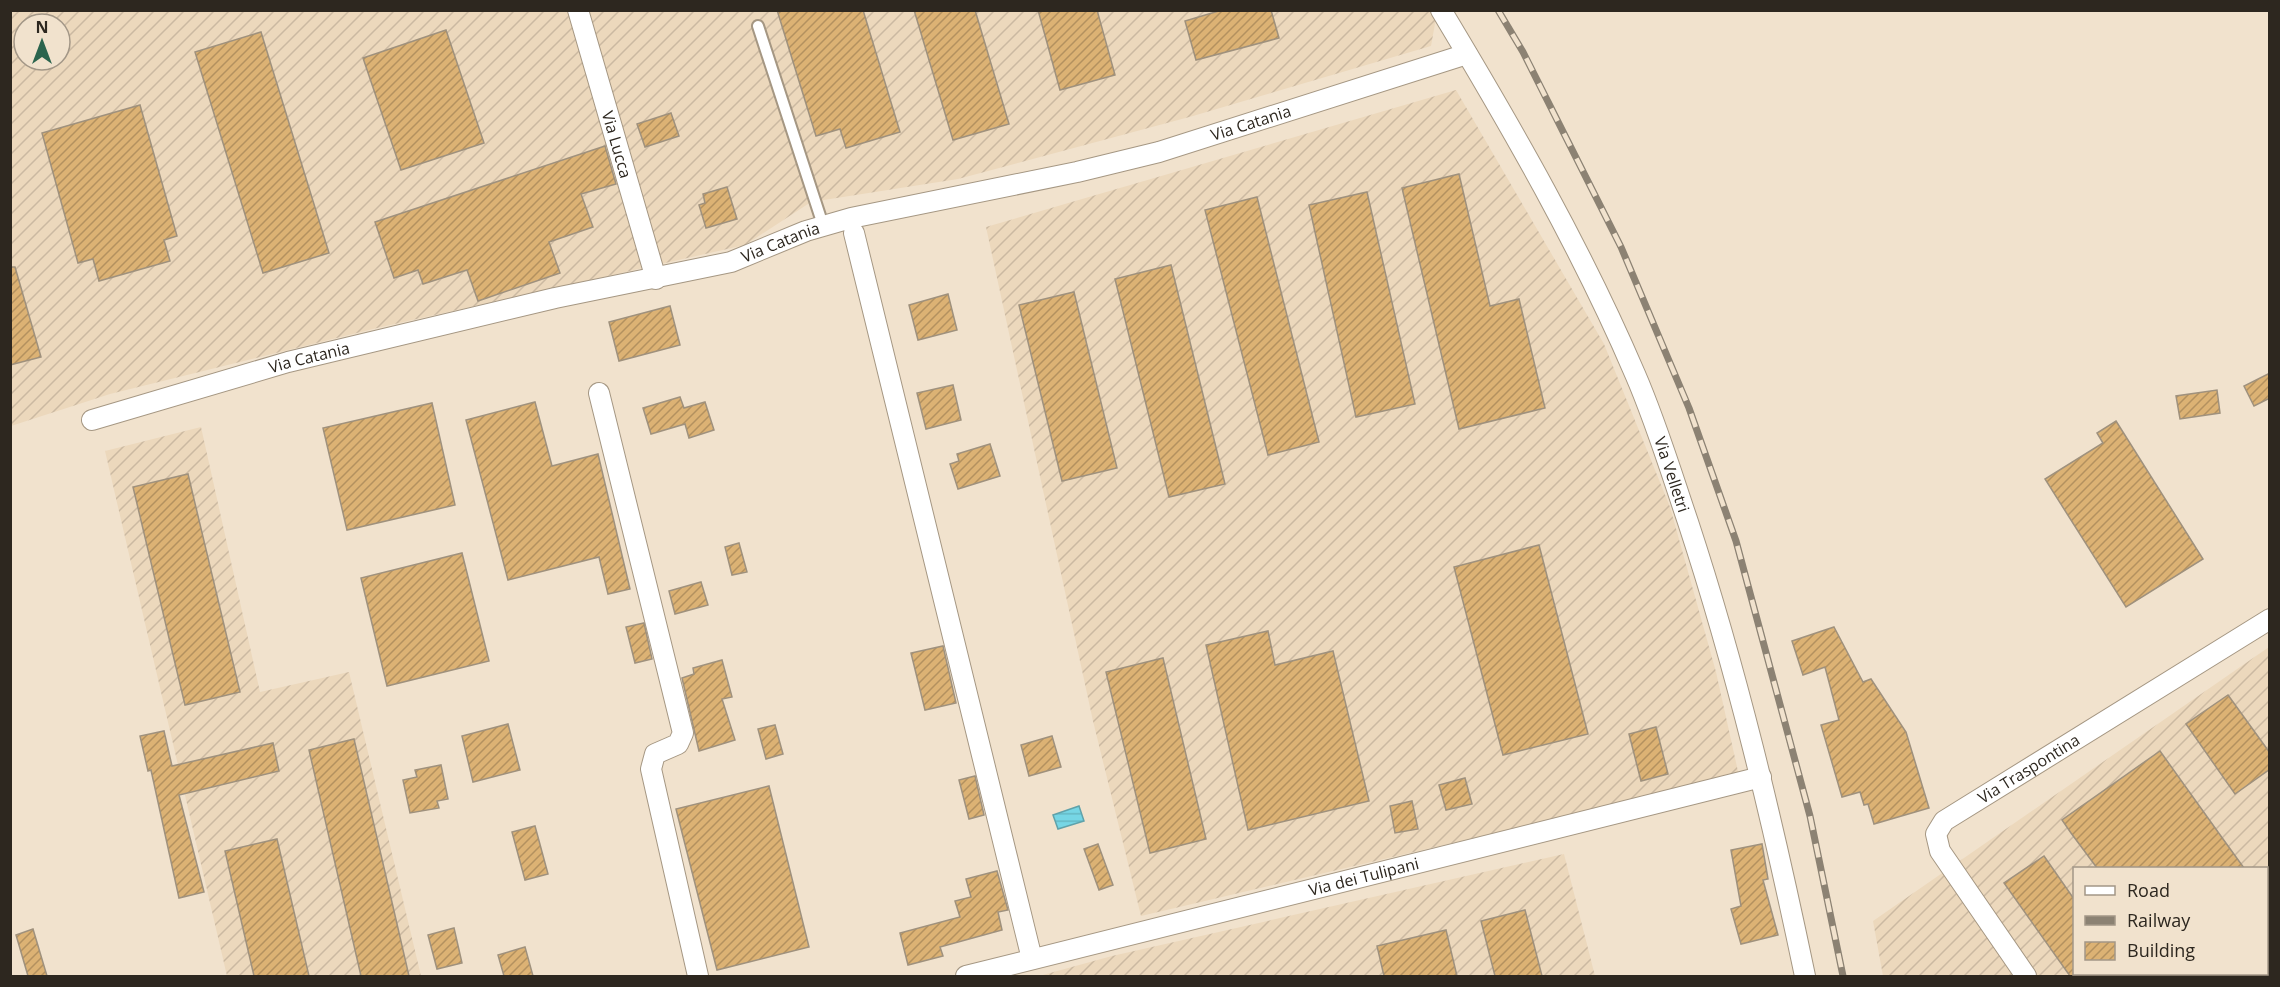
<svg xmlns="http://www.w3.org/2000/svg" width="2280" height="987" viewBox="0 0 2280 987" font-family="'Open Sans',sans-serif">
<style>
.industrial{fill:url(#industrial-furrows);fill-rule:evenodd}
.water{fill:url(#water-rules);stroke:#60a2aa;stroke-width:1.5}
.building{fill:url(#building-hatch);stroke:#9f917d;stroke-width:1.5}
.lines{fill:none;stroke-linecap:round;stroke-linejoin:round}
.lane-casing{stroke:#a59783;stroke-width:14}
.street-casing{stroke:#a59783;stroke-width:22}
.lane{stroke:#fff;stroke-width:10}
.street{stroke:#fff;stroke-width:20}
.rail-casing{stroke:#8c8273;stroke-width:7}
.rail{stroke:#f1e2cd;stroke-width:4.5;stroke-dasharray:14;stroke-linecap:butt}
.labels{text-anchor:middle;stroke-width:4.5;stroke-linejoin:round;paint-order:stroke}
.street-label{font-size:16px;fill:#2d271f;stroke:#f1e2cd}
</style>
<defs>
<pattern id="industrial-furrows" width="10" height="10" patternUnits="userSpaceOnUse" patternTransform="scale(1.5)"><rect width="10" height="10" fill="#ecd8bc"/><path d="M-1 1l2-2M0 10L10 0M9 11l2-2" fill="none" stroke="#cbb9a1"/></pattern>
<pattern id="water-rules" width="6" height="5" patternUnits="userSpaceOnUse" patternTransform="scale(1.5)"><rect width="6" height="5" fill="#76d6e5"/><path d="M0 2.5h6" fill="none" stroke="#66b8c4"/></pattern>
<pattern id="building-hatch" width="6" height="6" patternUnits="userSpaceOnUse" patternTransform="scale(1.5)"><rect width="6" height="6" fill="#dcb274"/><path d="M-1 1l2-2M0 6l6-6M5 7l2-2" fill="none" stroke="#b3915f"/></pattern>
</defs>
<rect width="100%" height="100%" fill="#f1e2cd"/>
<g class="industrial">
<path d="M1431 10 1436 18 1431 46 1193 116 958 179 811 202 745 245 377 328 110 394 11 426V11ZM24 24H60V60H24Z"/>
<polygon points="1456,90 1604,344 1670,507 1716,672 1739,776 1141,916 1093,721 986,227"/>
<polygon points="201,427 260,692 349,672 421,976 227,976 105,451"/>
<path d="M2269 647V976H1883L1873 921ZM2074 868H2266V974H2074Z"/>
<polygon points="1564,854 1595,976 1039,976 1112,956"/>
</g>
<polygon class="water" points="1079,806 1084,821 1058,829 1053,815"/>
<g class="building">
<polygon points="777,10 863,10 900,132 846,148 840,129 816,136"/>
<polygon points="914,10 975,10 1009,124 953,140"/>
<polygon points="1038,10 1097,10 1115,75 1060,90"/>
<polygon points="1222,10 1271,10 1279,38 1196,60 1185,21"/>
<polygon points="446,30 484,143 401,170 363,58"/>
<polygon points="261,32 329,253 263,273 195,52"/>
<polygon points="140,105 177,236 164,240 170,261 99,281 93,259 78,263 42,133"/>
<polygon points="671,113 679,136 645,147 637,124"/>
<polygon points="605,146 616,184 581,194 593,227 549,242 560,273 478,301 467,270 423,284 418,270 394,278 375,222"/>
<polygon points="1459,174 1490,306 1519,299 1545,408 1459,429 1402,188"/>
<polygon points="727,187 737,219 706,228 699,205 705,203 703,194"/>
<polygon points="1367,192 1415,404 1356,417 1309,205"/>
<polygon points="1257,197 1319,442 1268,455 1205,210"/>
<polygon points="1171,265 1225,484 1169,497 1115,279"/>
<polygon points="10,267 15,267 41,357 10,365"/>
<polygon points="1074,292 1117,468 1062,481 1019,305"/>
<polygon points="948,294 957,330 918,340 909,305"/>
<polygon points="670,306 680,345 619,361 609,322"/>
<polygon points="2270,373 2270,398 2254,406 2244,386"/>
<polygon points="953,385 961,420 926,429 917,393"/>
<polygon points="2217,390 2220,413 2180,419 2176,396"/>
<polygon points="680,397 684,408 705,402 714,430 689,438 685,424 651,434 643,408"/>
<polygon points="535,402 552,466 598,454 630,589 608,594 599,557 508,580 466,420"/>
<polygon points="432,403 455,505 347,530 323,428"/>
<polygon points="2116,421 2203,559 2126,607 2045,479 2103,443 2097,433"/>
<polygon points="990,444 1000,476 958,489 950,464 959,461 957,454"/>
<polygon points="188,474 240,692 185,705 133,487"/>
<polygon points="739,543 747,572 732,575 725,547"/>
<polygon points="1539,545 1588,734 1503,755 1454,567"/>
<polygon points="462,553 489,661 387,686 361,578"/>
<polygon points="701,582 708,605 675,614 669,591"/>
<polygon points="644,623 652,659 635,663 626,627"/>
<polygon points="1834,627 1863,682 1871,679 1906,732 1929,808 1874,824 1868,804 1864,805 1860,792 1842,797 1821,725 1839,720 1825,667 1803,675 1792,641"/>
<polygon points="1268,631 1275,665 1333,651 1369,801 1248,830 1206,645"/>
<polygon points="943,646 956,703 925,710 911,653"/>
<polygon points="1163,658 1206,839 1150,853 1106,672"/>
<polygon points="722,660 732,697 722,699 735,740 699,751 682,678 694,674 693,668"/>
<polygon points="2228,695 2270,753 2270,769 2235,794 2186,724"/>
<polygon points="508,724 520,770 473,782 462,736"/>
<polygon points="775,725 783,754 766,759 758,729"/>
<polygon points="1656,727 1668,774 1641,781 1629,734"/>
<polygon points="164,731 172,766 273,743 279,771 179,795 204,892 179,898 151,770 148,771 140,736"/>
<polygon points="1052,736 1061,767 1029,776 1021,745"/>
<polygon points="354,739 388,885 409,976 361,976 309,750"/>
<polygon points="2160,751 2223,839 2244,868 2097,868 2071,833 2062,820"/>
<polygon points="441,765 448,799 437,801 439,808 410,813 403,780 417,777 415,770"/>
<polygon points="975,776 984,815 969,819 959,780"/>
<polygon points="1465,778 1472,804 1446,810 1439,785"/>
<polygon points="769,786 809,947 717,970 676,809"/>
<polygon points="1412,801 1418,829 1395,833 1390,806"/>
<polygon points="535,826 548,874 525,880 512,832"/>
<polygon points="277,839 309,976 254,976 225,851"/>
<polygon points="1098,844 1113,885 1099,890 1084,849"/>
<polygon points="1762,844 1768,879 1763,880 1778,935 1741,944 1731,909 1741,906 1731,850"/>
<polygon points="2044,856 2074,899 2074,976 2070,976 2004,883"/>
<polygon points="997,871 1008,910 998,912 1002,930 940,947 943,956 908,965 900,933 960,917 955,901 971,897 966,879"/>
<polygon points="1525,910 1542,976 1495,976 1481,921"/>
<polygon points="454,928 462,963 437,969 428,935"/>
<polygon points="33,929 47,976 28,976 16,935"/>
<polygon points="1446,930 1457,976 1384,976 1377,946"/>
<polygon points="525,947 533,976 504,976 498,955"/>
</g>
<g class="lines">
<g class="lane-casing">
<polyline id="lane" points="758,26 823,225"/>
</g>
<g class="street-casing">
<g id="street">
<path id="s1" d="M578 10 656 279"/>
<path id="s2" d="M1441 10C1512 128 1581 248 1635 374 1656 422 1671 472 1688 522 1737 671 1773 823 1805 976"/>
<polyline points="854,233 1032,959"/>
<polyline points="599,393 683,733 678,744 655,754 651,769 698,976"/>
<path id="s3" d="M92 420 288 362 555 298 731 262 806 231 851 218 1077 172 1159 152 1467 54"/>
<path id="s4" d="M966 976 1761 777"/>
<path id="s5" d="M2026 976 1940 851 1936 834 1944 821 2270 619"/>
</g>
</g>
<use href="#lane" class="lane"/>
<use href="#street" class="street"/>
<g class="rail-casing">
<polyline id="rail" points="1498,10 1523,52 1621,247 1689,408 1736,541 1810,816 1843,976"/>
</g>
<use href="#rail" class="rail"/>
</g>
<g class="labels">
<g class="street-label">
<text dy="6" stroke="none"><textPath href="#s3" startOffset="1198">Via Catania</textPath></text>
<text dy="6" stroke="none"><textPath href="#s1" startOffset="140">Via Lucca</textPath></text>
<text dy="6" stroke="none"><textPath href="#s3" startOffset="712">Via Catania</textPath></text>
<text dy="6" stroke="none"><textPath href="#s3" startOffset="226">Via Catania</textPath></text>
<text dy="6" stroke="none"><textPath href="#s2" startOffset="520">Via Velletri</textPath></text>
<text dy="6" stroke="none"><textPath href="#s5" startOffset="284">Via Traspontina</textPath></text>
<text dy="6" stroke="none"><textPath href="#s4" startOffset="410">Via dei Tulipani</textPath></text>
</g>
</g>
<rect width="2280" height="987" fill="none" stroke="#2d271f" stroke-width="24"/>
<rect x="2073" y="867" width="195" height="108" fill="#f1e2cd" stroke="#a39787" stroke-width="1.5"/>
<rect x="2085" y="886" width="30" height="9" fill="#ffffff" stroke="#a39787" stroke-width="1.5"/>
<text x="2127" y="897" font-size="18" fill="#2d271f">Road</text>
<rect x="2085" y="916" width="30" height="9" fill="#8c8273" stroke="#a39787" stroke-width="1.5"/>
<text x="2127" y="927" font-size="18" fill="#2d271f">Railway</text>
<rect x="2085" y="942" width="30" height="18" fill="url(#building-hatch)" stroke="#a39787" stroke-width="1.5"/>
<text x="2127" y="957" font-size="18" fill="#2d271f">Building</text>
<g transform="translate(42 42)"><circle r="28" fill="#f1e2cd" stroke="#a39787" stroke-width="1.5"/>
<path d="M0-4.5L10 22L0 15L-10 22Z" fill="#2b644d"/>
<text y="-9" font-size="16" font-weight="bold" text-anchor="middle" fill="#2d271f">N</text>
</g>
</svg>
